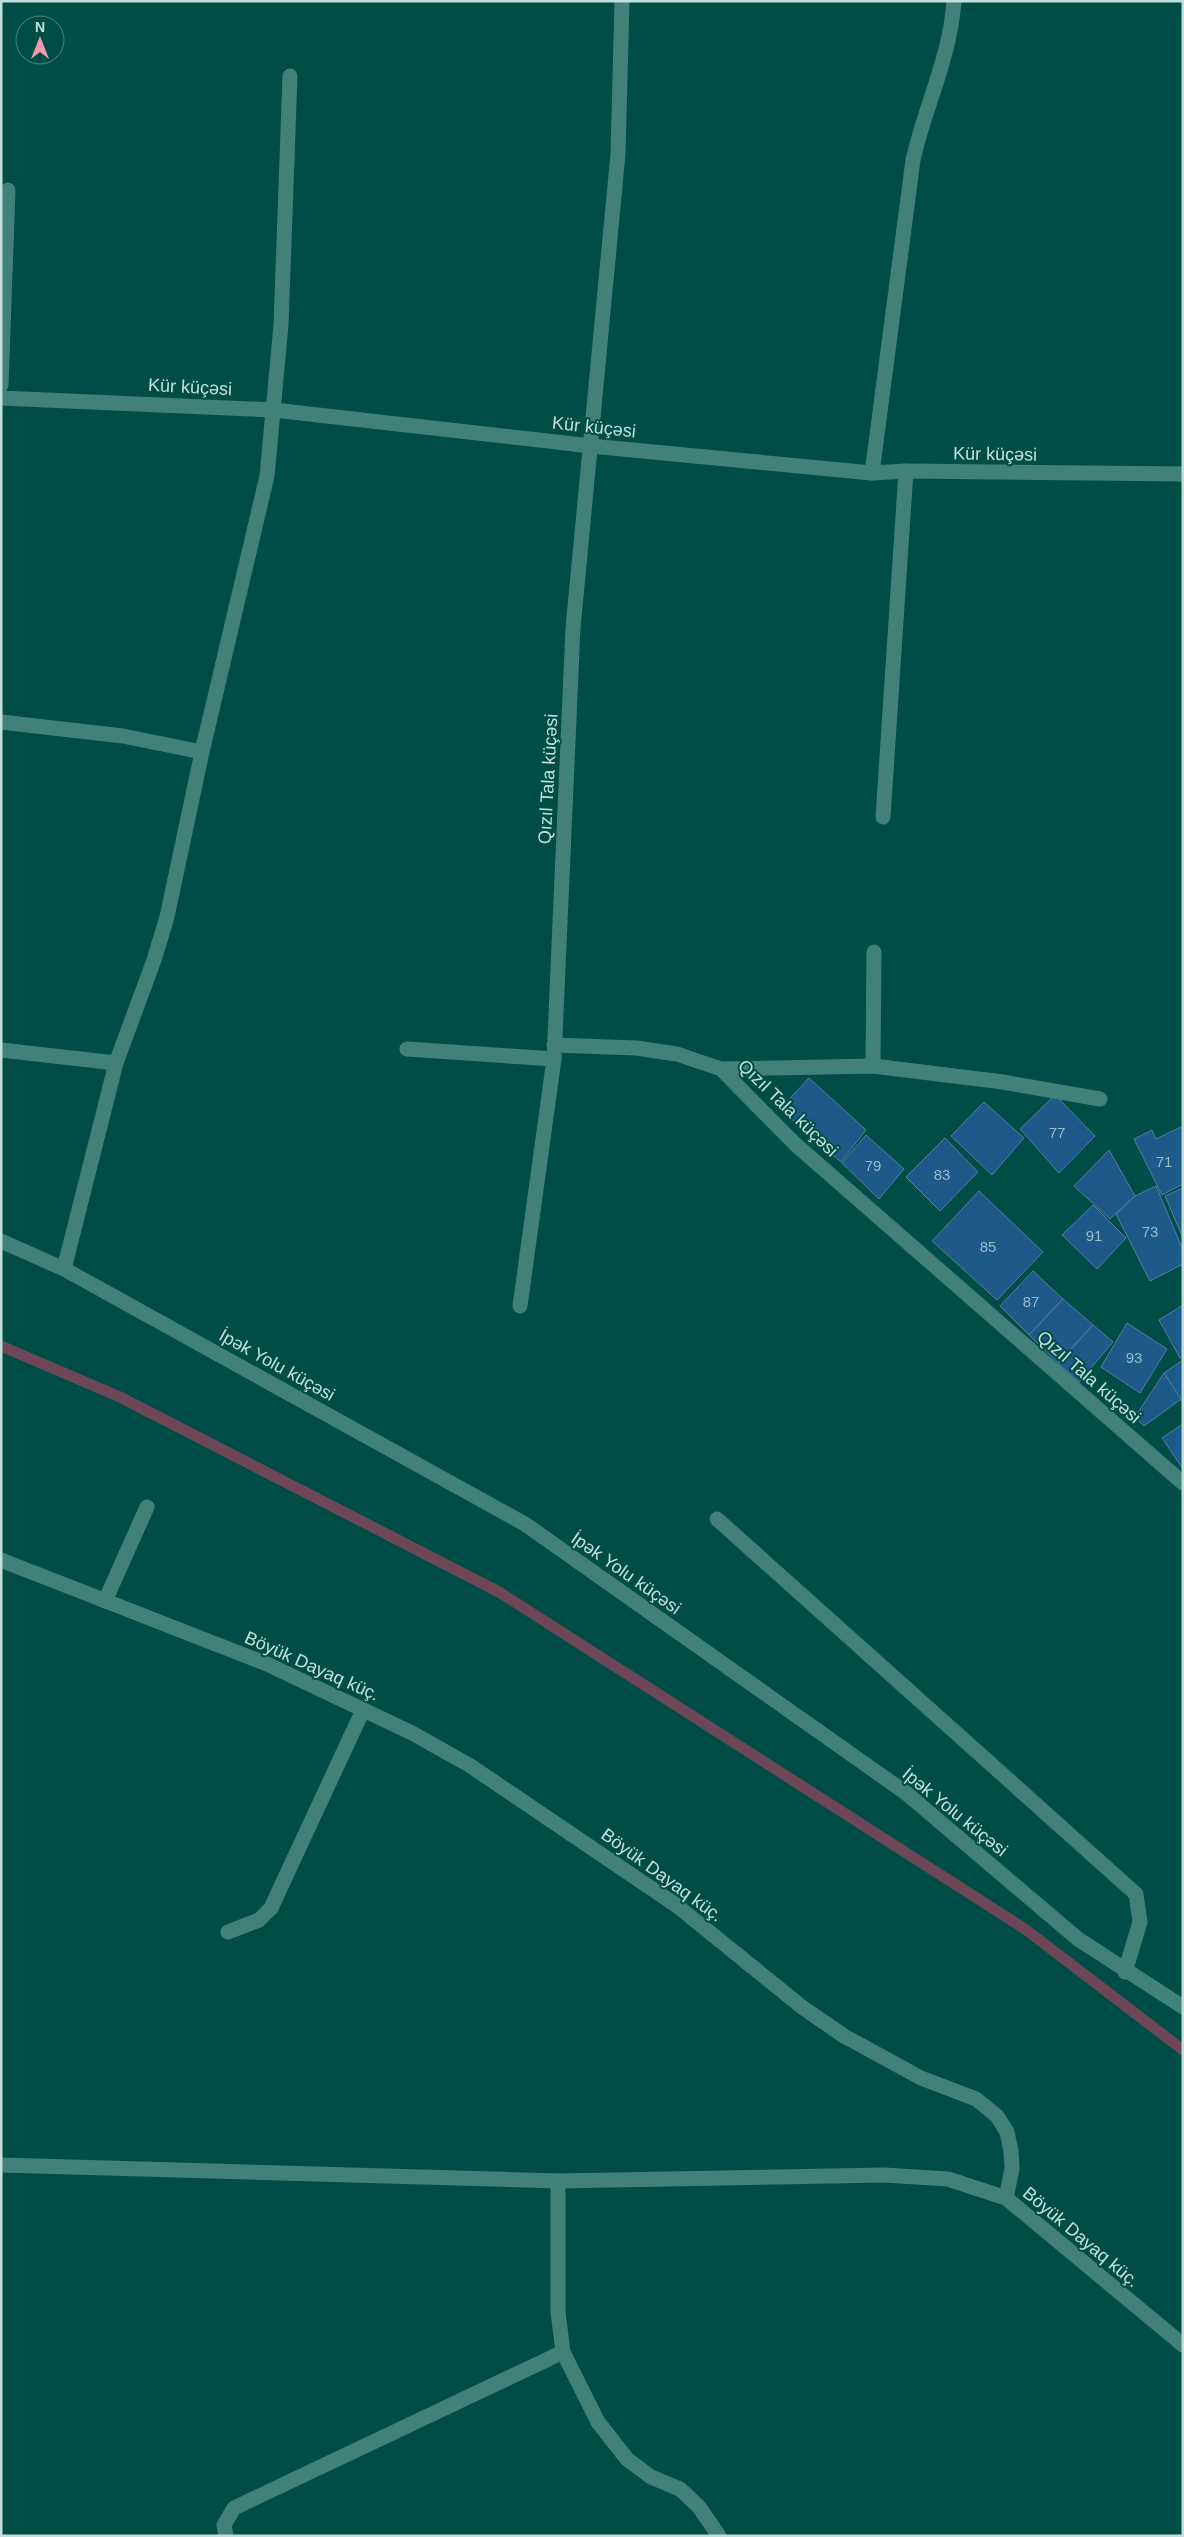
<svg xmlns="http://www.w3.org/2000/svg" width="1184" height="2537" viewBox="0 0 1184 2537" font-family="Helvetica,sans-serif">
<rect width="100%" height="100%" fill="#004d47"/>
<g fill="none" stroke-linecap="round" stroke-linejoin="round">
<polyline stroke="#6d4757" stroke-width="11" points="1,1346 120,1397 499,1592 1025,1929 1183,2050"/>
</g>
<g fill="#1d5989" stroke="#587d9e">
<polygon points="809,1078 866,1130 841,1162 780,1109"/>
<polygon points="1055,1095 1095,1136 1059,1173 1020,1129"/>
<polygon points="984,1102 1024,1138 992,1175 951,1136"/>
<polygon points="1183,1126 1183,1184 1162,1195 1134,1139 1152,1130 1156,1139"/>
<polygon points="866,1135 904,1169 879,1199 842,1163"/>
<polygon points="945,1138 978,1172 940,1211 906,1177"/>
<polygon points="1109,1150 1135,1196 1110,1219 1074,1186"/>
<polygon points="1156,1186 1183,1250 1183,1264 1150,1281 1116,1214 1135,1196"/>
<polygon points="1183,1188 1183,1238 1165,1196"/>
<polygon points="979,1191 1043,1252 997,1300 932,1241"/>
<polygon points="1093,1205 1126,1238 1097,1269 1062,1235"/>
<polygon points="1033,1271 1063,1299 1029,1335 1000,1306"/>
<polygon points="1063,1299 1093,1325 1058,1363 1029,1335"/>
<polygon points="1183,1305 1183,1357 1180,1358 1159,1320"/>
<polygon points="1127,1323 1167,1349 1140,1393 1101,1367"/>
<polygon points="1093,1325 1113,1342 1079,1382 1058,1363"/>
<polygon points="1183,1360 1183,1403 1164,1373"/>
<polygon points="1164,1373 1181,1399 1144,1426 1135,1417"/>
<polygon points="1183,1424 1183,1469 1162,1438"/>
</g>
<g fill="none" stroke-linecap="round" stroke-linejoin="round">
<polyline stroke="#41817a" stroke-width="15" points="105,1601 147,1507"/>
<g stroke="#41817a" stroke-width="15">
<polyline points="1,385 8,190"/>
<polyline points="1,398 274,410 591,446 872,473 906,471 1183,474"/>
<path d="M872,473l41,-313c12,-54 37,-102 41,-159"/>
<polyline points="1,722 123,736 202,752"/>
<polyline points="883,817 906,471"/>
<polyline points="554,1045 636,1048 677,1054 721,1069 795,1144 1183,1483"/>
<polyline points="407,1049 554,1059"/>
<polyline points="1,1050 116,1063"/>
<polyline points="873,1066 874,952"/>
<polyline points="721,1069 873,1066 1003,1082 1100,1099"/>
<polyline points="1,1241 64,1269 525,1524 906,1793 1078,1939 1183,2007"/>
<polyline points="64,1269 116,1063 154,960 167,917 202,752 267,476 281,325 290,76"/>
<polyline points="520,1306 554,1059 573,628 618,154 622,1"/>
<polyline points="717,1519 1136,1894 1140,1922 1125,1972"/>
<polyline points="1,1560 267,1664 412,1733 469,1765 676,1905 802,2007 844,2036 921,2078 976,2099 997,2116 1007,2132 1011,2151 1012,2169 1006,2198"/>
<polyline points="228,1932 259,1920 271,1908 363,1710"/>
<polyline points="1,2165 558,2181 884,2175 948,2179 1006,2198 1183,2345"/>
<polyline points="558,2181 558,2312 563,2352 598,2422 627,2459 651,2477 680,2489 699,2507 719,2536"/>
<polyline points="226,2536 224,2525 234,2508 563,2352"/>
</g>
</g>
<g text-anchor="middle" stroke-width="4" stroke-linejoin="round" paint-order="stroke">
<g font-size="15" fill="#98bec6">
<text x="1057" y="1138">77</text>
<text x="1164" y="1167">71</text>
<text x="873" y="1171">79</text>
<text x="942" y="1180">83</text>
<text x="1150" y="1237">73</text>
<text x="1094" y="1241">91</text>
<text x="988" y="1252">85</text>
<text x="1031" y="1307">87</text>
<text x="1134" y="1363">93</text>
</g>
<g font-size="18" fill="#c1e0db" stroke="#004d47">
<text transform="translate(190 387) rotate(3)" y="6">Kür küçəsi</text>
<text transform="translate(594 427) rotate(6)" y="6">Kür küçəsi</text>
<text transform="translate(995 454) rotate(1)" y="6">Kür küçəsi</text>
<text transform="translate(548 779) rotate(-87)" y="6">Qızıl Tala küçəsi</text>
<text transform="translate(788 1108) rotate(44)" y="6">Qızıl Tala küçəsi</text>
<text transform="translate(277 1365) rotate(29)" y="6">İpək Yolu küçəsi</text>
<text transform="translate(1089 1377) rotate(41)" y="6">Qızıl Tala küçəsi</text>
<text transform="translate(626 1573) rotate(35)" y="6">İpək Yolu küçəsi</text>
<text transform="translate(312 1666) rotate(24)" y="6">Böyük Dayaq küç.</text>
<text transform="translate(955 1812) rotate(39)" y="6">İpək Yolu küçəsi</text>
<text transform="translate(662 1875) rotate(36)" y="6">Böyük Dayaq küç.</text>
<text transform="translate(1081 2237) rotate(40)" y="6">Böyük Dayaq küç.</text>
</g>
</g>
<rect width="1184" height="2537" fill="none" stroke="#c1e0db" stroke-width="5"/>
<g transform="translate(40 40)"><circle r="24" fill="#004d47" stroke="#4d8882"/>
<path d="M0-4L9 19L0 12L-9 19Z" fill="#f39aac"/>
<text y="-8" font-size="14" font-weight="bold" text-anchor="middle" fill="#c1e0db">N</text>
</g>
</svg>
